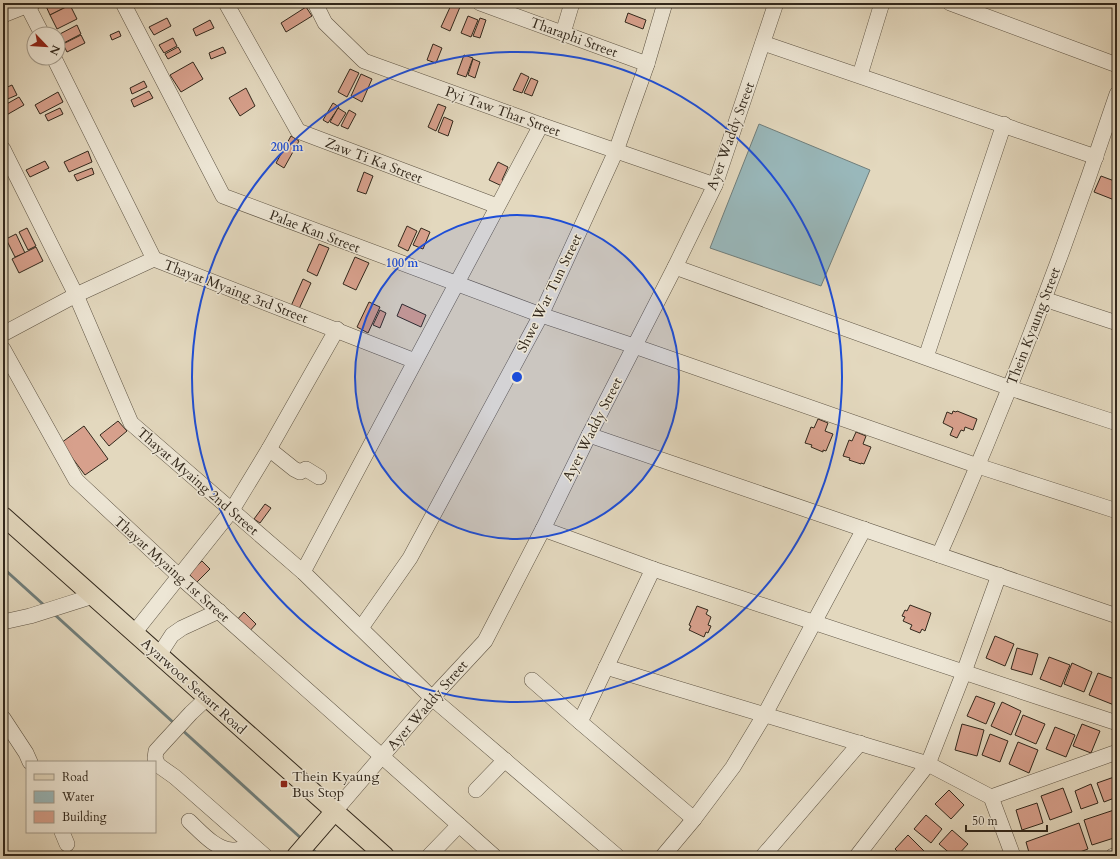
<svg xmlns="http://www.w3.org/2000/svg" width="1120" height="859" viewBox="0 0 1120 859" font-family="Cardo,serif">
<rect width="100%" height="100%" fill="#e3d8be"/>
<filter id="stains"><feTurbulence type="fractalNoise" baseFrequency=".005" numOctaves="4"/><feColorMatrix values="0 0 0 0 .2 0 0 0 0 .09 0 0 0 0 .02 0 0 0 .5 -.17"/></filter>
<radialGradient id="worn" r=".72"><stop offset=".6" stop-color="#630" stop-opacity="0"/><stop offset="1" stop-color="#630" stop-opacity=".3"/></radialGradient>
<polygon fill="#99b8bb" stroke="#707e7b" points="759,124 870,170 821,286 710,248"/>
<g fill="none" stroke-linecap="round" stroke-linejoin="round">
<g stroke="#707e7b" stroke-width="3">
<polyline points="3,568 45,606"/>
<polyline points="54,614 175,724"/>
<polyline points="181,729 303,840"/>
<polyline points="311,848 320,856"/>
</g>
</g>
<g fill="#d7a08c" stroke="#32281c">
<polygon points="48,3 69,3 70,5 50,15 45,4"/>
<polygon points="452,3 460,7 450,31 441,27"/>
<polygon points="70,5 77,19 57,29 50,15"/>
<polygon points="306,7 312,16 286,32 281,23"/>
<polygon points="628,13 646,20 643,29 625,22"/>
<polygon points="468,16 478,20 471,37 461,33"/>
<polygon points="167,18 171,26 154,35 149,27"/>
<polygon points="480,18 486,20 480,38 473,36"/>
<polygon points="210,20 214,28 196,36 193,29"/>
<polygon points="77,25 81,34 58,46 58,35"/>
<polygon points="119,31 121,36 112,40 110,35"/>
<polygon points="81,35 85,43 67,52 63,44"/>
<polygon points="173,38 177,46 164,53 159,45"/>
<polygon points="433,44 442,48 436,63 427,60"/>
<polygon points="178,47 181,52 168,59 165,54"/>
<polygon points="223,47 226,53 211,59 209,53"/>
<polygon points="464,55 473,58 466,77 457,74"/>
<polygon points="473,59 480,62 475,78 468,75"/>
<polygon points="193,62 203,79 181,92 170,75"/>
<polygon points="350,69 359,73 347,97 338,92"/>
<polygon points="521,73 529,77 522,93 513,90"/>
<polygon points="361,74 372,79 362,102 351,96"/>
<polygon points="531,78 538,81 532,96 524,93"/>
<polygon points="144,81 147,87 132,94 130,88"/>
<polygon points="12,85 17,95 3,101 3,89"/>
<polygon points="246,88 255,106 240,116 229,98"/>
<polygon points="149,91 153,98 134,107 131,100"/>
<polygon points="58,92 63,102 40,114 35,105"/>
<polygon points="19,97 24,105 3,117 3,106"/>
<polygon points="333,103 339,107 328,123 323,120"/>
<polygon points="438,104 446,107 436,131 428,127"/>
<polygon points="60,108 63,114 48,121 45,115"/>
<polygon points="338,108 346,113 338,126 330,122"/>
<polygon points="349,110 356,114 348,129 341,126"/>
<polygon points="444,117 453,121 448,136 438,132"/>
<polygon points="291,136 299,141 284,168 276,163"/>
<polygon points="88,151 92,162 69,172 64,162"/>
<polygon points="45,161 49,168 30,177 26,170"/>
<polygon points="498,162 508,167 502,180 507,182 504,187 489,180"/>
<polygon points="92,168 94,174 77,181 74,175"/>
<polygon points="364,172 373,176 366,194 357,191"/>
<polygon points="1101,176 1117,182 1117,201 1094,192"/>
<polygon points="407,226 417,231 408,251 398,246"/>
<polygon points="27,228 36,246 28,250 19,232"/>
<polygon points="421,228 430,232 423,249 413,245"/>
<polygon points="16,234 25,253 15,257 6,239"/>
<polygon points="319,244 329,248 317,276 307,271"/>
<polygon points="36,247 43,261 19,273 12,259"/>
<polygon points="355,257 369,263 356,290 343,284"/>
<polygon points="303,279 311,283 299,309 291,306"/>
<polygon points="369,302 380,307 368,333 357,327"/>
<polygon points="402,304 426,315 421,327 397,316"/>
<polygon points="380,310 386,313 380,328 373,325"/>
<polygon points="953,411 956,412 957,411 977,419 973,430 965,427 964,431 961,430 957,438 950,435 953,428 943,423 947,412 952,414"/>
<polygon points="818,419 828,423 825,431 833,434 826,451 823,450 823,452 811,447 812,445 805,443 811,427 814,428"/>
<polygon points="118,421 127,431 109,446 100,435"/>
<polygon points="84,426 108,459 85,475 61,443"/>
<polygon points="856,432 866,436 863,444 871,447 864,464 861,463 861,464 849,460 850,458 843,456 849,440 852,441"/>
<polygon points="265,504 271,508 260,523 254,519"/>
<polygon points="202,561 210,569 197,582 189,574"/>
<polygon points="910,605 931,613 925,631 922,629 920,633 910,629 912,625 903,621 905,617 902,616 905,610 907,611"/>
<polygon points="697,606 708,610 706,614 711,617 708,625 711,626 708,633 706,632 704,637 689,630 691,626 689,625"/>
<polygon points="244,612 256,624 248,633 236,621"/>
<polygon points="995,636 1014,644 1005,666 986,658"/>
<polygon points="1017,648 1038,654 1032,675 1011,669"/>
<polygon points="1049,657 1070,665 1061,687 1040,679"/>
<polygon points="1072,663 1092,672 1084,692 1064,684"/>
<polygon points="1098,673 1117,680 1117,698 1114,705 1089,695"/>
<polygon points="976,696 995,703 986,724 967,716"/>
<polygon points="1002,702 1021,711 1011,735 991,726"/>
<polygon points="1023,715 1045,724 1036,744 1015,735"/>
<polygon points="962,724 984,730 977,756 955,750"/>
<polygon points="1082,724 1100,731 1091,753 1073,746"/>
<polygon points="1055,727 1075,735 1066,757 1046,749"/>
<polygon points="990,734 1008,741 1000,762 982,755"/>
<polygon points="1018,742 1038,750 1029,773 1009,764"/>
<polygon points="1117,776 1117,797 1104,802 1097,783"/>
<polygon points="1091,784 1098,803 1081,809 1075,791"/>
<polygon points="1063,788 1072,812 1050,820 1041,796"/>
<polygon points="949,790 964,805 951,819 935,804"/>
<polygon points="1037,803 1043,823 1022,830 1016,810"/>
<polygon points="1117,809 1117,837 1092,845 1084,820"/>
<polygon points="926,815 942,829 931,843 914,829"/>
<polygon points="1079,823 1088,849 1069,856 1030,856 1026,842"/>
<polygon points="952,830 968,844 957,856 953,856 939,844"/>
<polygon points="908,835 924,851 919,856 902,856 895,849"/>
<polygon points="976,851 983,856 972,856"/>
</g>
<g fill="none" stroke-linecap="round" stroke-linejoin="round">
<defs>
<g id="minor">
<polyline points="26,3 42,34"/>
<polyline points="123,3 223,196 541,315 634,346 978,466 1117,511"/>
<polyline points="226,3 298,131 497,206"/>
<polyline points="315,3 325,23 364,61 541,125 715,185"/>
<polyline points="480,3 647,64"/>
<polyline points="950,3 1117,65"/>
<polyline points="3,15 33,3"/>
<polyline points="563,33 572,3"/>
<polyline points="763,43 1096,157"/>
<polyline points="54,58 154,259 415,361"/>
<polyline points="860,75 882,3"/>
<polyline points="3,149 76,295 131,423 303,572 432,698 617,856"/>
<polyline points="675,267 1010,388 1117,423"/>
<polyline points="1044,299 1117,323"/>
<polyline points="3,334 76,295 154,259"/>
<polyline points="3,349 76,480 179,576 494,856"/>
<polyline points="926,357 1004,124"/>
<polyline points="589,435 1117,616"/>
<polyline points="269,449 294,469 300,472 306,469 319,477"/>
<polyline points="543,529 653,569 1117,723"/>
<path d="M939,555c67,-151 126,-305 178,-461"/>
<polyline points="303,572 541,125"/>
<polyline points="3,622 30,616 93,596"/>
<polyline points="361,628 410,558 541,315 616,151 647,64 665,3"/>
<polyline points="134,633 232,510 269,449 337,329"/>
<polyline points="159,655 172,635 182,628 219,611"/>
<polyline points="606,667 928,764 991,797 1013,856"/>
<polyline points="532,680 580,722 694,819"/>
<polyline points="207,698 191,713 166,740 156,751 155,758 158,765 175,777 265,856"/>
<polyline points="3,718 26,753 30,762"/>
<polyline points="580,722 653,569"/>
<polyline points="476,790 505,760"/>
<polyline points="991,797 1117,752"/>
<polyline points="334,812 432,698 485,641 543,529 589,435 675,267 715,185 776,3"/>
<path d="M189,821c12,11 26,28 43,29 7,0 15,-2 22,-3"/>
<polyline points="62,832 67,844"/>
<polyline points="429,856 459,825"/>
<polyline points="663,856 694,819 733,767 765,714 864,529"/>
<polyline points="763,856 860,743"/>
<polyline points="857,856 928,764 964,672 999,575"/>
<polyline points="1113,856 1117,855"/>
</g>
<g id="major">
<polyline points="3,516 385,856"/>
<polyline points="296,856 334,812"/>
</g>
</defs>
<use href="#minor" stroke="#5e5444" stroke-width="16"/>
<use href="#major" stroke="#32281c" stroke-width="20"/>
<use href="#minor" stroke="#ede6d5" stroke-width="15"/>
<use href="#major" stroke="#e3d8be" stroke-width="18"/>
</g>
<circle cx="517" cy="377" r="162" fill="#1d4ed8" fill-opacity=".12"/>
<g fill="none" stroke="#1d4ed8" stroke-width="2">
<circle cx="517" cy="377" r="162"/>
<circle cx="517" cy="377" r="325"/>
</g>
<rect fill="#8f2418" stroke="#ede6d5" stroke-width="1.5" x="280" y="780" width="8" height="8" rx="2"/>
<g text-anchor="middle" stroke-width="3" stroke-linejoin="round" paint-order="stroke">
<g font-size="14" fill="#32281c" stroke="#ede6d5">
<text transform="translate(574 37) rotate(20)" y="5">Tharaphi Street</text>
<text transform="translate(503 111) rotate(20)" y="5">Pyi Taw Thar Street</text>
<text transform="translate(730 136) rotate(-70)" y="5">Ayer Waddy Street</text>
<text transform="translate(374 160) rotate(21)" y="5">Zaw Ti Ka Street</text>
<text transform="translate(315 231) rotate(21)" y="5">Palae Kan Street</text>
<text transform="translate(236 291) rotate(21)" y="5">Thayat Myaing 3rd Street</text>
<text transform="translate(549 293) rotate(-64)" y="5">Shwe War Tun Street</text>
<text transform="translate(1033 326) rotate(-69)" y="5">Thein Kyaung Street</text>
<text transform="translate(592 429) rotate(-63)" y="5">Ayer Waddy Street</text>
<text transform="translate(198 481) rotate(41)" y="5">Thayat Myaing 2nd Street</text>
<text transform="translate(172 569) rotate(42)" y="5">Thayat Myaing 1st Street</text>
<text transform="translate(194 686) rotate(42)" y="5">Ayarwoot Setsart Road</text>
<text transform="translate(427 705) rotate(-49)" y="5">Ayer Waddy Street</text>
</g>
<g font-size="14" fill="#32281c" stroke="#ede6d5" text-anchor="start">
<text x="292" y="781">Thein Kyaung<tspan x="292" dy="16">Bus Stop</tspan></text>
</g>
</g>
<circle cx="517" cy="377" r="6" fill="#1d4ed8" stroke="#ede6d5" stroke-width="2"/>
<g font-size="12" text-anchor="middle" font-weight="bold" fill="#1d4ed8" stroke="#ede6d5" stroke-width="3" stroke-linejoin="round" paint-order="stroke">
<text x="287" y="151">200 m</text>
<text x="402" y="267">100 m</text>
</g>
<rect width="1120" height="859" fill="none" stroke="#e3d8be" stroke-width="16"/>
<rect x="4" y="4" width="1112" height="851" fill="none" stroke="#32281c" stroke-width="2"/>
<rect x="8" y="8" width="1104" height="843" fill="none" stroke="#32281c"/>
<rect x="26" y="761" width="130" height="72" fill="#ede6d5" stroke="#a29a8b"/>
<rect x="34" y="774" width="20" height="6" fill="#e3d8be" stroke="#a29a8b"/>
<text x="62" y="781" font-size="12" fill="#32281c">Road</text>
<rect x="34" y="791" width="20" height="12" fill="#99b8bb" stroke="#a29a8b"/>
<text x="62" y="801" font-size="12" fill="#32281c">Water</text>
<rect x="34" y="811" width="20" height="12" fill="#d7a08c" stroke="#a29a8b"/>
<text x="62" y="821" font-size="12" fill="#32281c">Building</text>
<g transform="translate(46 46) rotate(115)"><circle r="19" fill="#ede6d5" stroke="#a29a8b"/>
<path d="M0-3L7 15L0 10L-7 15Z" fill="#8f2418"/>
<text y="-6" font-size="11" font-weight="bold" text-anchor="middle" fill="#32281c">N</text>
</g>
<path d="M966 825v6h81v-6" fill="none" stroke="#32281c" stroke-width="2"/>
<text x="972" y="825" font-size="12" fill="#32281c" stroke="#ede6d5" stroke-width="3" paint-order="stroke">50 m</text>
<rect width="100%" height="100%" filter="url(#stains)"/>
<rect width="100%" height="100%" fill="url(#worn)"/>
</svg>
